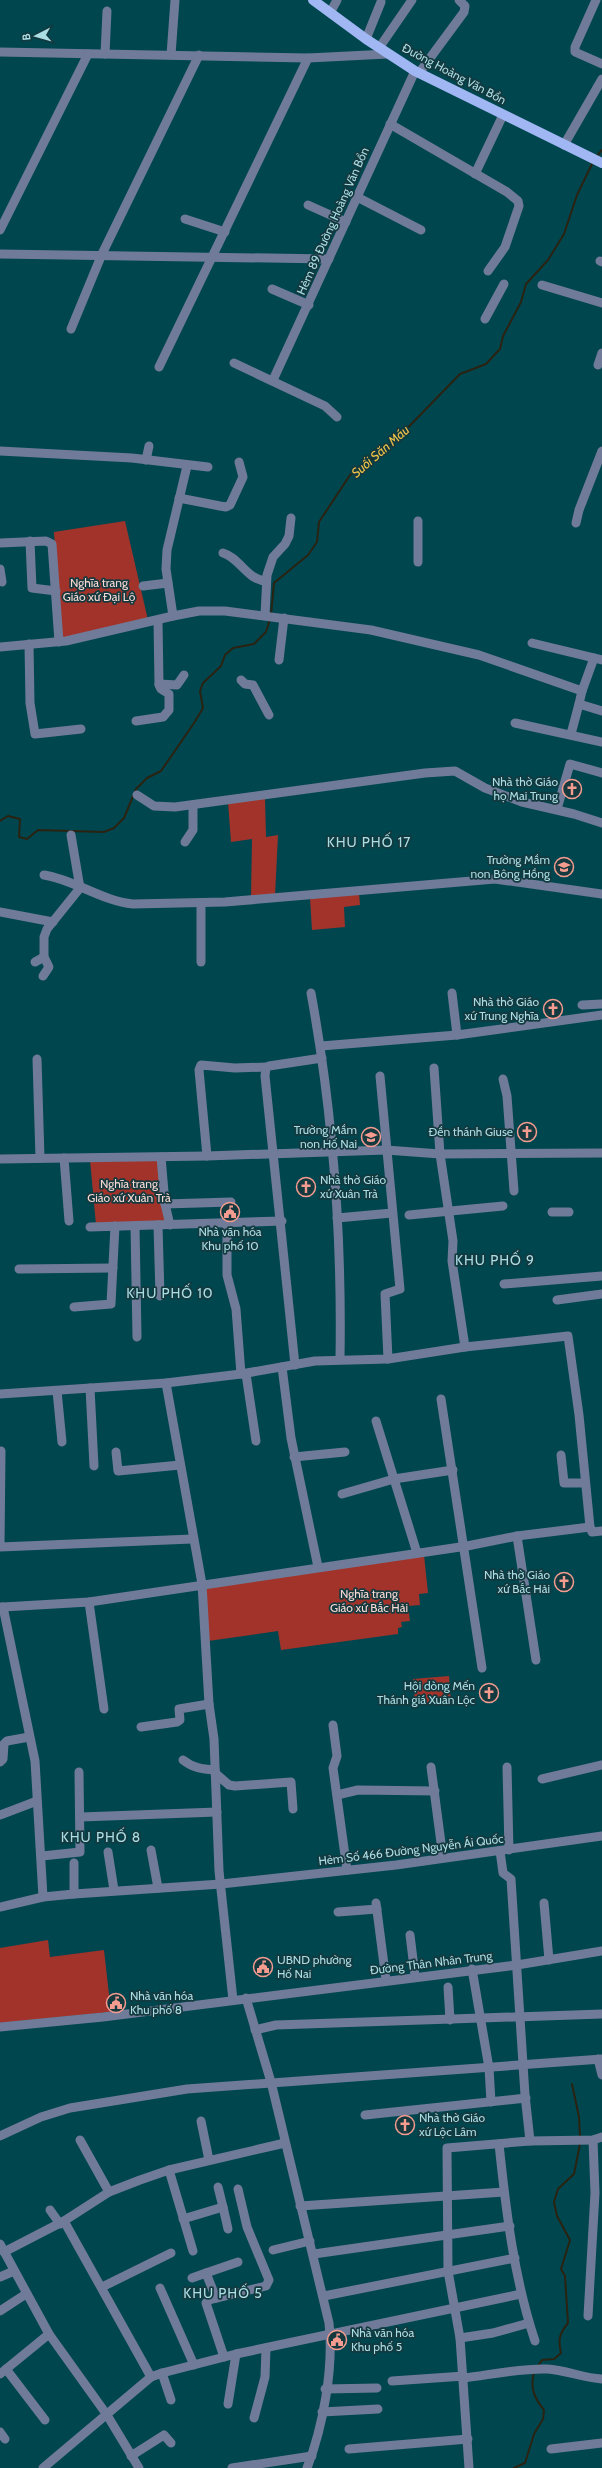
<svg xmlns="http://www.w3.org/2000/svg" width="602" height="2468" viewBox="0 0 602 2468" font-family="Cabin,sans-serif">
<rect width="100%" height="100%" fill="#00464f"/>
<g fill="#a1332a">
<polygon points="125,521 148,620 61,640 54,532"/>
<polygon points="265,798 266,837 278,835 275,896 251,897 252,839 231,842 228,802"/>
<polygon points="359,893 360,905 344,907 345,927 312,930 310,898"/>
<polygon points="159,1159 167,1223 96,1225 90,1160"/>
<polygon points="424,1555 428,1593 419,1594 420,1605 408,1606 410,1621 401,1622 402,1627 398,1628 398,1634 281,1650 278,1631 208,1641 204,1586"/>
<polygon points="449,1676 451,1701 415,1704 413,1679"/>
<polygon points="48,1940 50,1957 104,1950 111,2012 0,2023 0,1948"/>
</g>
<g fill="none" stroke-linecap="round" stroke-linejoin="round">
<g stroke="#2a2312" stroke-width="2">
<polyline points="596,157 602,150"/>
<polyline points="271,615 274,583 308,555 317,542 319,522 350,475 392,444 460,374 486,364 500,349 503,336 521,302 526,284 548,260 564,234 577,195 593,162"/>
<polyline points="0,821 8,816 20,819 19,837 27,839 38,830 104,832 114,828 124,818 136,789 147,778 161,771 194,723 203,708 200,691 203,683 221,666 225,655 233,648 254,644 266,632 270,619"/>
<polyline points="572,2084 579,2117 580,2137"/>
<path d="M538,2366l4,-6 12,-1 7,-6c-3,-13 -2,-19 7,-30l-3,-47 -4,-7 9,-29 -13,-24 -3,-14 4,-13 16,-15 6,-30"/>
<path d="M514,2468l11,-5 9,-29 9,-15 1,-9c-10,-12 -14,-23 -10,-38"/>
</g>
<g stroke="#707b99" stroke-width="9">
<polyline points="596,0 575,47 575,52 602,64"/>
<polyline points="330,13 337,0"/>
<polyline points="366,39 381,2"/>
<polyline points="379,48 412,0"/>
<polyline points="0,52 308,58 388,54"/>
<polyline points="105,54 107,11"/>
<polyline points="171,55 175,0"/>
<polyline points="419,73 464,12 465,6 459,0"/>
<polyline points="390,124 507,192 518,201 519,206 505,247 488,271"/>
<polyline points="564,145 602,79"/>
<polyline points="475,174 503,115"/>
<polyline points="357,197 421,230"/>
<polyline points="308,205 346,222"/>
<polyline points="185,219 225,232"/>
<polyline points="0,230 88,54"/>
<polyline points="0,254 329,259"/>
<polyline points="600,261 602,262"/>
<polyline points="542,285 602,303"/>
<polyline points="272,289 309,305"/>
<polyline points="485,319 504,284"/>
<polyline points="71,329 102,254 199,55"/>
<polyline points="234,363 325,406 337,417"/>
<polyline points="598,365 602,353"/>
<polyline points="159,367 308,58"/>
<polyline points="273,380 415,71"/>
<polyline points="0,451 132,458 208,467"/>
<polyline points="146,460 149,446"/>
<polyline points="179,498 220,506 226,507 230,505 243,477 239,462"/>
<polyline points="418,521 418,562"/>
<polyline points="576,523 579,510 602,451"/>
<polyline points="30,541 32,588 56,591"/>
<polyline points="0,543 46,541 52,544 59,642"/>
<path d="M223,553c17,5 24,27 43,28"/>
<polyline points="0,569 2,582"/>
<polyline points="143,586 168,583"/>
<polyline points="265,615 267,575 273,557 285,544 289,536 291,518"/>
<polyline points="173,616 166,569 167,550 187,466"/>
<polyline points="532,643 602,660"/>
<polyline points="29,644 30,703 35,734 81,729"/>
<polyline points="0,647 66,641 173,616 199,611 225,611 371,630 479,655 582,691 579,704 602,711"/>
<polyline points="279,660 284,618"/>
<polyline points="241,680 245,684 253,685 269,715"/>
<polyline points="159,684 177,685 184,675"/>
<polyline points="582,691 594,658"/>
<polyline points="136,721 163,717 169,710 169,694 161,689 159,685 158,620"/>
<polyline points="515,723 602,742"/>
<polyline points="571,734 579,704"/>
<polyline points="137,795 154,806 175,807 425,773 455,771 485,788 522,802 574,814 602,823"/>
<polyline points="557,809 570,764 602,773"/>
<polyline points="185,842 193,830 193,805"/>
<path d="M44,875c31,5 58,26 89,29l92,-2 270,-23 107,15"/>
<polyline points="201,903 201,962"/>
<polyline points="0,912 53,922"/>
<polyline points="35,962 44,957"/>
<polyline points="43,976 49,967 44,957 44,937 47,929 80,888 71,835"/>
<path d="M311,993c22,120 31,244 29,366"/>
<polyline points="452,993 457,1035"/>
<polyline points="582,1005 602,1004"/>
<polyline points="321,1046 457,1035 602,1015"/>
<polyline points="37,1059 40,1158"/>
<polyline points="434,1068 440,1154 453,1241 452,1261 465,1347"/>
<polyline points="380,1076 400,1289 385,1294 388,1359"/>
<polyline points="503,1079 507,1096 514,1191"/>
<polyline points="207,1156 199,1070 201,1065 235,1068 267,1067"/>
<polyline points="161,1157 165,1204 170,1225"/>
<polyline points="64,1158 69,1221"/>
<polyline points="0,1159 207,1156 386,1150 440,1154 602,1153"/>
<polyline points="165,1204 231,1202"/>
<polyline points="552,1212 569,1212"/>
<polyline points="409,1215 503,1206"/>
<polyline points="337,1218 392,1213"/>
<polyline points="227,1222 227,1275 236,1309 241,1374"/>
<polyline points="158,1225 160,1296"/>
<polyline points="135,1226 137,1337"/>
<polyline points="90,1227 282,1221"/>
<polyline points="19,1269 113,1268"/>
<polyline points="504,1284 602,1276"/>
<polyline points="557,1300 602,1294"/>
<polyline points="74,1307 111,1304 115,1226"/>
<polyline points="295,1365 265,1076 266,1068 269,1066 322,1058"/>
<polyline points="282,1367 291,1438 318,1567"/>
<polyline points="246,1374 256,1441"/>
<polyline points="166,1383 202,1584 209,1704 214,1739 219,1871 233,2000"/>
<polyline points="90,1388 94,1466"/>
<polyline points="57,1391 62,1442"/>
<polyline points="0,1394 166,1383 241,1374 315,1361 388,1359 465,1347 568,1336 579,1415 590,1527 592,1532 602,1531"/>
<polyline points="441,1399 482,1668"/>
<polyline points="376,1421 417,1553"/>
<polyline points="1,1451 0,1547 192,1539"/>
<polyline points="116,1452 118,1471 180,1465"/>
<polyline points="561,1455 564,1483 585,1483"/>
<polyline points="294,1457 345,1452"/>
<polyline points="342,1494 394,1479 453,1470"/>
<polyline points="517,1536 536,1660"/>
<polyline points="89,1602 104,1709"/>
<polyline points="0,1607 3,1607 35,1761 43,1897"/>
<polyline points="3,1607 89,1602 467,1546 517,1536 590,1527"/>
<polyline points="333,1725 337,1756 333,1768 347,1870"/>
<polyline points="141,1727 177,1722 180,1720 179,1709 209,1704"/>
<path d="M183,1760c10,8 19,9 32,10"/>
<polyline points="0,1762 3,1759 4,1744 7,1741 29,1737"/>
<polyline points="431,1767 443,1858"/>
<polyline points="507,1767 509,1850"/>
<polyline points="215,1773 229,1785 235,1786 291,1782 293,1809"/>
<polyline points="542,1779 602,1765"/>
<polyline points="337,1795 358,1790 435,1791"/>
<polyline points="0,1815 37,1801"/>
<polyline points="81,1817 217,1812"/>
<polyline points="151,1850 158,1888"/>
<polyline points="500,1851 503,1873 511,1879 525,2095 530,2141"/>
<polyline points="108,1852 114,1890"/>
<polyline points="42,1856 80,1852 79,1772"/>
<polyline points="74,1863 74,1894"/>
<polyline points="376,1903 386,1980"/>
<polyline points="544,1903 549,1960"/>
<polyline points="0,1907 43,1897 74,1894 221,1884 396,1865 602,1836"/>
<polyline points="338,1912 377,1909"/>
<polyline points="410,1935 415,1976"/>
<polyline points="472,1969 489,2068 491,2102"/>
<polyline points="448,1987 450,2020"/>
<path d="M246,1998l25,84 58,241c5,44 -6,104 -22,145"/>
<polyline points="0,2027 103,2017 517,1965 602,1951"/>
<polyline points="255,2030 276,2025 602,2014"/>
<polyline points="598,2059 602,2075"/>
<polyline points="365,2115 526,2098"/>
<polyline points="201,2121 209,2160"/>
<polyline points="0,2136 41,2117 70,2108 187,2089 602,2059"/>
<polyline points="80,2140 109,2192"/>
<path d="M499,2144c7,67 15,134 36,197"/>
<polyline points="169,2170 193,2251"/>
<polyline points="300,2206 504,2192"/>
<polyline points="223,2207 228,2229"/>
<polyline points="50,2210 60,2224"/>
<polyline points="183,2219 223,2207 218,2187"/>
<polyline points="64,2221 151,2377"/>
<polyline points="0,2244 49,2334 107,2415 139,2468"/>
<polyline points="273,2250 310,2241"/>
<polyline points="4,2252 64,2221 109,2192 140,2180 169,2170 285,2143"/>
<polyline points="314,2254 510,2226"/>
<polyline points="206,2273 238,2262"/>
<polyline points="0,2277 14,2271"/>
<polyline points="192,2278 206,2273 216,2298"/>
<polyline points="102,2287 171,2253"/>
<polyline points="160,2288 194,2365"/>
<polyline points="324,2296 515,2258"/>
<polyline points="0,2311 26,2294"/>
<polyline points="588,2316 595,2193 593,2140"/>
<polyline points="460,2338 493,2333 529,2323"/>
<polyline points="224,2357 206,2303 209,2300 266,2286 269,2280 247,2227 238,2189"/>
<polyline points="6,2369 45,2420"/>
<polyline points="162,2373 171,2400"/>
<polyline points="0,2374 49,2334"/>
<path d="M464,2378c25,-3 58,-10 83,-9 19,1 36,9 55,10"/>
<polyline points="392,2381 464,2376"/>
<polyline points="325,2389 377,2388"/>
<polyline points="228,2404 236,2354"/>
<polyline points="322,2412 378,2409"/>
<polyline points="254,2418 265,2377 266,2348"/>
<polyline points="0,2432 5,2439"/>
<polyline points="349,2449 468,2439"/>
<polyline points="551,2449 602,2443"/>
<polyline points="131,2456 164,2435 171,2443"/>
<polyline points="43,2468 151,2377 162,2373 236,2354 521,2294"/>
<polyline points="232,2468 312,2456"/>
<polyline points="469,2468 460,2338 448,2271 447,2148 530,2141 593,2140 602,2137"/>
</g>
<polyline stroke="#a0b7f3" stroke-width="10" points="313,0 366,39 415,71 602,163"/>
</g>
<defs>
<symbol id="church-ring" viewBox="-11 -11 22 22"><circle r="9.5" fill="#14393e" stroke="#f59c90" stroke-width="1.5"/><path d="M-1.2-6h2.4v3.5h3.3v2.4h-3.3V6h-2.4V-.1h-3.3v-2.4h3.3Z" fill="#f59c90"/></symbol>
<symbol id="school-ring" viewBox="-11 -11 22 22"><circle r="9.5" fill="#14393e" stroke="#f59c90" stroke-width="1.5"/><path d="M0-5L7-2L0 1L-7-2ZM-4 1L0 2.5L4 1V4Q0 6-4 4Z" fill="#f59c90"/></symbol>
<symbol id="civic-ring" viewBox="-11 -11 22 22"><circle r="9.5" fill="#14393e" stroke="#f59c90" stroke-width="1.5"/><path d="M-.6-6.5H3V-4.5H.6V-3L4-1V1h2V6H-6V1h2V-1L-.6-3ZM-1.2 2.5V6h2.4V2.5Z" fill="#f59c90"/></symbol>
</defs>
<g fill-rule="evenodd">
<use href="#church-ring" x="561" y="778" width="22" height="22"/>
<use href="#school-ring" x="553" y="856" width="22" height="22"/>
<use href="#church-ring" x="542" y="998" width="22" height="22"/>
<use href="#church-ring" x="516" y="1121" width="22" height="22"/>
<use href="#school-ring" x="360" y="1126" width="22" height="22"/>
<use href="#church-ring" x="295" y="1176" width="22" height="22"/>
<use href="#civic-ring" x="219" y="1201" width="22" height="22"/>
<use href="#church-ring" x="553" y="1571" width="22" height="22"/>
<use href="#church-ring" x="478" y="1682" width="22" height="22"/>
<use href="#civic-ring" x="252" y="1956" width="22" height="22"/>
<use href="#civic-ring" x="105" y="1992" width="22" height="22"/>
<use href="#church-ring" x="394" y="2114" width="22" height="22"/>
<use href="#civic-ring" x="326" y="2329" width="22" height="22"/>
</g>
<g text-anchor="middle" stroke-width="3.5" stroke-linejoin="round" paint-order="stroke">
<g font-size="12" fill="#abdde5" stroke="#14393e">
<text transform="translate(454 74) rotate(28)" y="4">Đường Hoàng Văn Bổn</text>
<text transform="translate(333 221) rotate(-66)" y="4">Hẻm 89 Đường Hoàng Văn Bổn</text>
<text transform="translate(411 1850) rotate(-7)" y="4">Hẻm Số 466 Đường Nguyễn Ái Quốc</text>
<text transform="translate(431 1963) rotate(-7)" y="4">Đường Thân Nhân Trung</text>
</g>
<g font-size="12" fill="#f8d8d3" stroke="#14393e">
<text x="99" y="587">Nghĩa trang<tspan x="99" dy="14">Giáo xứ Đại Lộ</tspan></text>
<text x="129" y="1188">Nghĩa trang<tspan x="129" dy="14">Giáo xứ Xuân Trà</tspan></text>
<text x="369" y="1598">Nghĩa trang<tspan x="369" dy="14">Giáo xứ Bắc Hải</tspan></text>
</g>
<g font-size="12" fill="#abdde5" stroke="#14393e" text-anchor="end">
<text x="558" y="786">Nhà thờ Giáo<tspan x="558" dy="14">họ Mai Trung</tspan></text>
<text x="550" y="864">Trường Mầm<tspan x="550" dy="14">non Bông Hồng</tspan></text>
<text x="539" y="1006">Nhà thờ Giáo<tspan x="539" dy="14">xứ Trung Nghĩa</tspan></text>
<text x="357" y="1134">Trường Mầm<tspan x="357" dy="14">non Hố Nai</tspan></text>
<text x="513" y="1136">Đền thánh Giuse</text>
<text x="320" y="1184" text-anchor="start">Nhà thờ Giáo<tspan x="320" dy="14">xứ Xuân Trà</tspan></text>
<text x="230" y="1236" text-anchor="middle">Nhà văn hóa<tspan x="230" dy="14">Khu phố 10</tspan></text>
<text x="550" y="1579">Nhà thờ Giáo<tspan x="550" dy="14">xứ Bắc Hải</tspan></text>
<text x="475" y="1690">Hội dòng Mến<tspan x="475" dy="14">Thánh giá Xuân Lộc</tspan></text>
<text x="277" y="1964" text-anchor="start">UBND phường<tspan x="277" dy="14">Hố Nai</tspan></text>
<text x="130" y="2000" text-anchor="start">Nhà văn hóa<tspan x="130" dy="14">Khu phố 8</tspan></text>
<text x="419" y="2122" text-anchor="start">Nhà thờ Giáo<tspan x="419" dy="14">xứ Lộc Lâm</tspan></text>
<text x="351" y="2337" text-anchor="start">Nhà văn hóa<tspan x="351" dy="14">Khu phố 5</tspan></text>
</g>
<g font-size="13" font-style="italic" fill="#f2c54a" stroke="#14393e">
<text transform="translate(380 451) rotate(-41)" y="5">Suối Săn Máu</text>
</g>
<g font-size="14" letter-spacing="1" fill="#abdde5" stroke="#14393e">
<text x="369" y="847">KHU PHỐ 17</text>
<text x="495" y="1265">KHU PHỐ 9</text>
<text x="170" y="1298">KHU PHỐ 10</text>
<text x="101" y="1842">KHU PHỐ 8</text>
<text x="223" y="2298">KHU PHỐ 5</text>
</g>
</g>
<g transform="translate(36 36) rotate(264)" stroke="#14393e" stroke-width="3" paint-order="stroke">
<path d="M0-3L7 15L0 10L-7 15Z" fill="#abdde5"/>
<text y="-6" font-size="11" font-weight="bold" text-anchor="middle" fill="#abdde5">B</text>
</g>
</svg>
